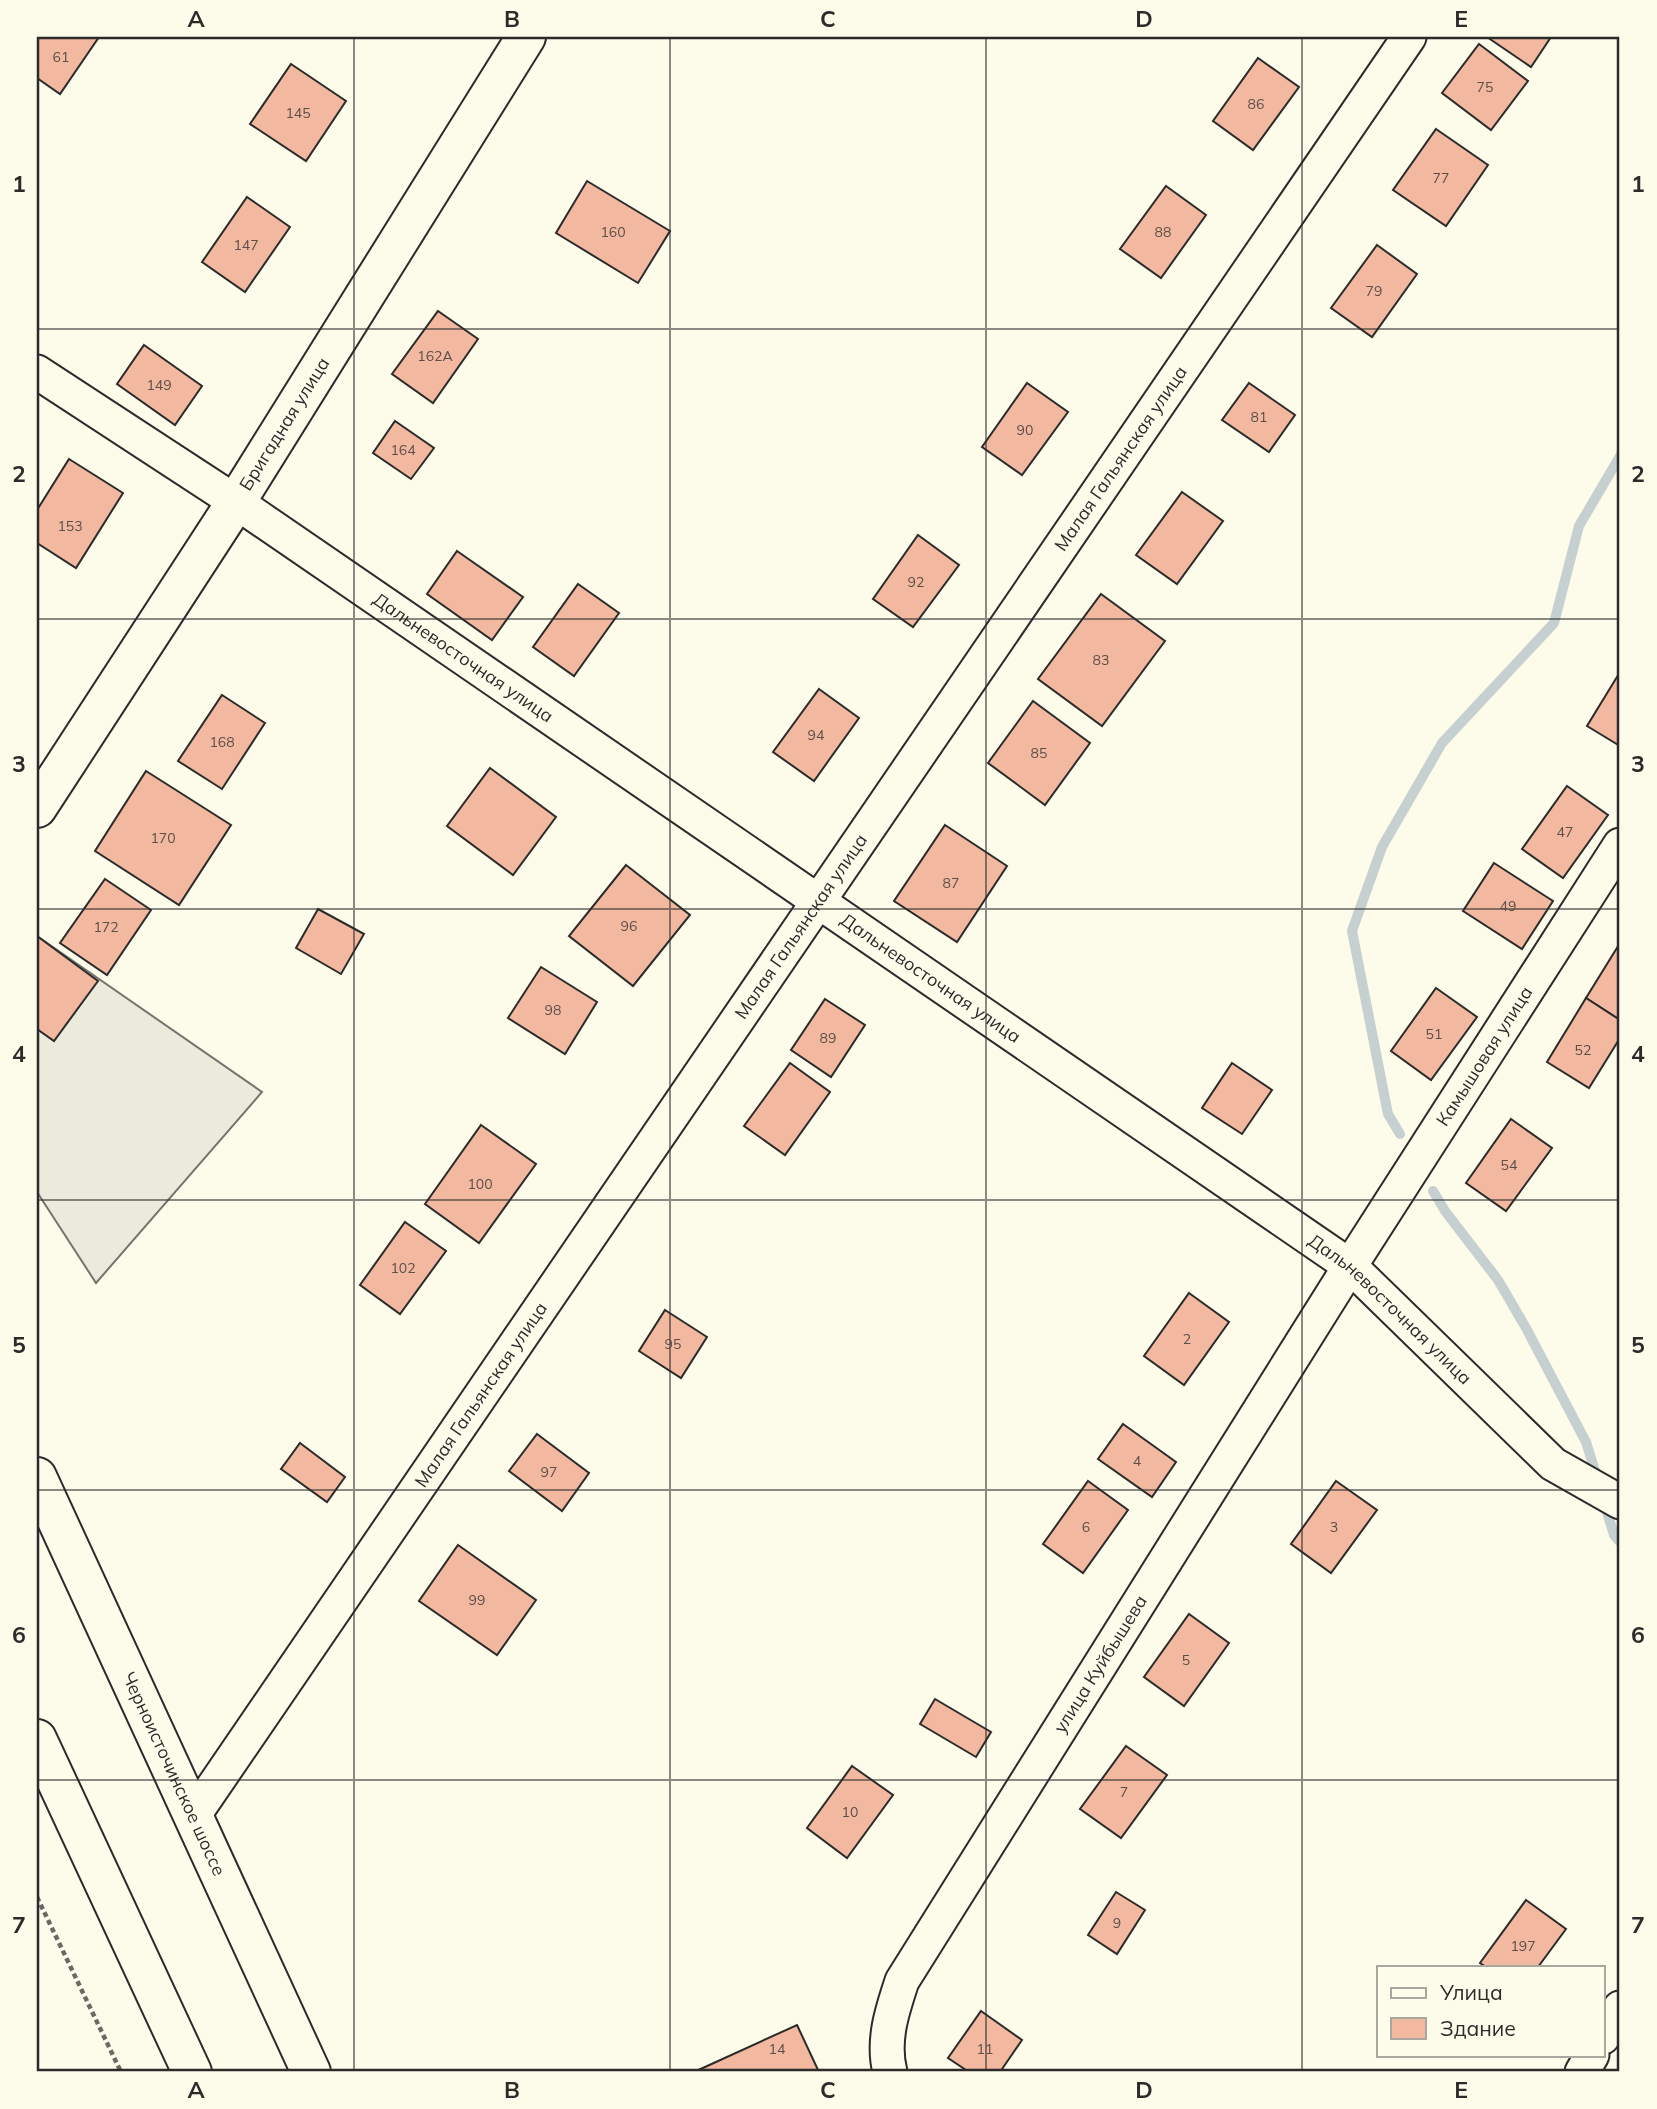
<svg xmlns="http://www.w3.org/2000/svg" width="1657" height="2109" viewBox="0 0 1657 2109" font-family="Mulish,sans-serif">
<rect width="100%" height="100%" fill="#fdfbea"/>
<polygon fill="#eceadb" stroke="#74746e" stroke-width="2" points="37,936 262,1092 96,1283 37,1192"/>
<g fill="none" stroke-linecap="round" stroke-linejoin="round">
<g stroke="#c7d0d0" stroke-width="10">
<polyline points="1400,1134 1388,1114 1352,931 1382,847 1442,743 1554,623 1579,526 1620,456"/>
<polyline points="1433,1191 1445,1211 1498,1280 1526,1328 1586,1442 1598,1481"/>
<polyline points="1604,1503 1614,1535 1620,1542"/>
</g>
</g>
<g fill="#f2b8a0" stroke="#2b2b2b" stroke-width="2">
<polygon points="37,37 99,37 60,94 37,78"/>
<polygon points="1487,37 1551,37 1531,67"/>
<polygon points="1479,44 1528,81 1491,130 1442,93"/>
<polygon points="1258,58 1299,87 1253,150 1213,121"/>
<polygon points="291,64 346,101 306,161 250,124"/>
<polygon points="1436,129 1488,165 1446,226 1393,190"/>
<polygon points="587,181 670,231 638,283 556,233"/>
<polygon points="1166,186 1206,215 1161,278 1120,249"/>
<polygon points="247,197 290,227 245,292 202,262"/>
<polygon points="1377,245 1417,274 1372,337 1331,308"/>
<polygon points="438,311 478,339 433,403 392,374"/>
<polygon points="144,345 202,386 175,425 117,384"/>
<polygon points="1027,383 1068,412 1022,475 982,447"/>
<polygon points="1249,383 1295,415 1269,452 1222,420"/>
<polygon points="395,421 434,448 411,479 373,453"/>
<polygon points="69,459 123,493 76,568 37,543 37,510"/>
<polygon points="1182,492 1223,521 1177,584 1136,555"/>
<polygon points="918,535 959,565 913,627 873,599"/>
<polygon points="457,551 523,597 492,640 427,594"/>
<polygon points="578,584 619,613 574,676 533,647"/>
<polygon points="1101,594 1165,641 1102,726 1038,679"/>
<polygon points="1620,672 1620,746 1587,726"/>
<polygon points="819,689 859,718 814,781 773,752"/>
<polygon points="222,695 265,723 222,789 178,761"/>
<polygon points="1033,701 1090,743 1045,805 988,763"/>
<polygon points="490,768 556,817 513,875 447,826"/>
<polygon points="146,771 231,825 179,905 95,851"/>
<polygon points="1567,786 1608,815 1563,878 1522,849"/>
<polygon points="945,825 1007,866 957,942 894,901"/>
<polygon points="1494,863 1553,901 1522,949 1463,911"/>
<polygon points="626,865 690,915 633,986 569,936"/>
<polygon points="105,879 151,910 107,975 60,943"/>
<polygon points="318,909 364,934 341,974 296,948"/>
<polygon points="37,936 98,981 54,1041 37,1029"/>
<polygon points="1620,943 1620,1020 1586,998"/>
<polygon points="541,967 597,1002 565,1054 508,1018"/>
<polygon points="1436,988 1477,1017 1431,1080 1391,1051"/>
<polygon points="1586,998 1620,1020 1620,1038 1589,1088 1547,1062"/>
<polygon points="825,999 865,1025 831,1077 791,1050"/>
<polygon points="790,1063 830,1092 785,1155 744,1126"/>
<polygon points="1232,1063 1272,1090 1242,1134 1202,1108"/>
<polygon points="1511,1119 1552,1148 1506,1211 1466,1183"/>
<polygon points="481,1125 536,1164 479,1243 425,1204"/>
<polygon points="405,1222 446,1251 400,1314 360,1285"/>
<polygon points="1189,1293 1229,1322 1184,1385 1144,1356"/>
<polygon points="665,1310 707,1337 681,1378 639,1351"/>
<polygon points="1123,1424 1176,1462 1152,1497 1098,1459"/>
<polygon points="537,1434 589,1473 562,1511 509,1471"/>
<polygon points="300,1443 345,1477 327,1502 281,1469"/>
<polygon points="1088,1481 1128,1510 1083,1573 1043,1544"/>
<polygon points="1336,1481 1377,1510 1331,1573 1291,1544"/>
<polygon points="458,1545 536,1600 497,1655 419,1601"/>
<polygon points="1189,1614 1229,1643 1184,1706 1144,1677"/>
<polygon points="935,1699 991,1732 976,1757 920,1724"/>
<polygon points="1126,1746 1167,1775 1121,1838 1080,1809"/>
<polygon points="852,1766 893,1795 847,1858 807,1828"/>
<polygon points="1116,1892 1145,1910 1117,1954 1088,1935"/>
<polygon points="1526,1900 1566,1929 1538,1967 1486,1967 1480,1963"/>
<polygon points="981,2011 1022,2040 1000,2072 969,2072 948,2058"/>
<polygon points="797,2025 819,2072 694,2072"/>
</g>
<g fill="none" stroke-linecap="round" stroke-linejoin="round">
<defs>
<g id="street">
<path id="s1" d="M37,372l199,130 1114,764 203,198 67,38"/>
<path id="s2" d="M194,1815l1215,-1778"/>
<polyline points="1603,2037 1620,2008"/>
<path id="s3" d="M890,2072c-8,-31 2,-61 12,-91l448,-715 270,-421"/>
<polyline points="1582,2072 1592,2055"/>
</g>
<g id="secondary">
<path id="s4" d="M37,808l199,-306 290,-465"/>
</g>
<g id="primary">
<path id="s5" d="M37,1477l274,595"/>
<polyline points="37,1739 192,2072"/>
</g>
</defs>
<use href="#street" stroke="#2b2b2b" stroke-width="37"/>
<use href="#secondary" stroke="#2b2b2b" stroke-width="42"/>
<use href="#primary" stroke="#2b2b2b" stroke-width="42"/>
<polyline stroke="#6a6964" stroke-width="4.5" stroke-dasharray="5 3.5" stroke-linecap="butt" points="37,1897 121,2072"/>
<use href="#street" stroke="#fdfbea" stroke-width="33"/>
<use href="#secondary" stroke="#fdfbea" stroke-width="38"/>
<use href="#primary" stroke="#fdfbea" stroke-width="38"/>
</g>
<path fill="none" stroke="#2b2b2b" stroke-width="2" stroke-opacity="0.55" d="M354,37v2035M670,37v2035M986,37v2035M1302,37v2035M37,329h1583M37,619h1583M37,909h1583M37,1200h1583M37,1490h1583M37,1780h1583"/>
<g text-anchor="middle" stroke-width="5" stroke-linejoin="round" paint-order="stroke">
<g font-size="14" fill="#5d4e48">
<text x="61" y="62">61</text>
<text x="1485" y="92">75</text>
<text x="1256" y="109">86</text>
<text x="298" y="118">145</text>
<text x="1441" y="183">77</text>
<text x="613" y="237">160</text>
<text x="1163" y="237">88</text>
<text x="246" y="250">147</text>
<text x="1374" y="296">79</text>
<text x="435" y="361">162А</text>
<text x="159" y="390">149</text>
<text x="1259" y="422">81</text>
<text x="1025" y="435">90</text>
<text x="403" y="455">164</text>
<text x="70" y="531">153</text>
<text x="916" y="587">92</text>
<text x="1101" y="665">83</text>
<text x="816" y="740">94</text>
<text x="222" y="747">168</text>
<text x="1039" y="758">85</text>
<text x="1565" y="837">47</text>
<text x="163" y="843">170</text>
<text x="951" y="888">87</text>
<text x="1508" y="911">49</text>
<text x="629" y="931">96</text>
<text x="106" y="932">172</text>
<text x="553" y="1015">98</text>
<text x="1434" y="1039">51</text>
<text x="828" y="1043">89</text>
<text x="1583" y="1055">52</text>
<text x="1509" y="1170">54</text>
<text x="480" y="1189">100</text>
<text x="403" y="1273">102</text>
<text x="1187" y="1344">2</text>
<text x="673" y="1349">95</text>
<text x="1137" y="1466">4</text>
<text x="549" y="1477">97</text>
<text x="1086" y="1532">6</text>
<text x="1334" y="1532">3</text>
<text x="477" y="1605">99</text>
<text x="1186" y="1665">5</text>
<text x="1124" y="1797">7</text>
<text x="850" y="1817">10</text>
<text x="1117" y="1928">9</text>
<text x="1523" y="1951">197</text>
<text x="777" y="2054">14</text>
<text x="985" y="2054">11</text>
</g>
<g font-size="18" fill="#2b2b2b" stroke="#fdfbea">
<text dy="6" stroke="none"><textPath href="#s4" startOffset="457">Бригадная улица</textPath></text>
<text dy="6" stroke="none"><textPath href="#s2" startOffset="1643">Малая Гальянская улица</textPath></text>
<text dy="6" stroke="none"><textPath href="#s1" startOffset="513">Дальневосточная улица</textPath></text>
<text dy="6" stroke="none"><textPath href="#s2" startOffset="1076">Малая Гальянская улица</textPath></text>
<text dy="6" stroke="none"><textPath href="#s1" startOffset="1080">Дальневосточная улица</textPath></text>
<text dy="6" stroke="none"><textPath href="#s3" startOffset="1186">Камышовая улица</textPath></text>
<text dy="6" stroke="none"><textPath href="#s1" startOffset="1647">Дальневосточная улица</textPath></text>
<text dy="6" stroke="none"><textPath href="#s2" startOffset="509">Малая Гальянская улица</textPath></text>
<text dy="6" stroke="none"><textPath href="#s3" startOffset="467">улица Куйбышева</textPath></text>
<text dy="6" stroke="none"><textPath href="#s5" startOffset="327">Черноисточинское шоссе</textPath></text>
</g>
</g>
<rect width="1657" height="2109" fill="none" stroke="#fdfbea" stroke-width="77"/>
<rect x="1377" y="1966" width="228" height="91" fill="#fdfbea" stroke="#a9a89e" stroke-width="2"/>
<rect x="1391" y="1988" width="35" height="10" fill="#fdfbea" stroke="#a9a89e" stroke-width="2"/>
<text x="1440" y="2000" font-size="21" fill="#2b2b2b">Улица</text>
<rect x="1391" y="2018" width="35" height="21" fill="#f2b8a0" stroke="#a9a89e" stroke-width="2"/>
<text x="1440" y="2036" font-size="21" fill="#2b2b2b">Здание</text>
<rect x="38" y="38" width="1580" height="2032" fill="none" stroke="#2b2b2b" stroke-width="2.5"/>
<g font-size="23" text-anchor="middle" font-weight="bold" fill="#2b2b2b">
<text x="196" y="27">A</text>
<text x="512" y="27">B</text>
<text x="828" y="27">C</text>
<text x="1144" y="27">D</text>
<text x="1461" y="27">E</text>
<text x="19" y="192">1</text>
<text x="1638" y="192">1</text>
<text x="19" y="482">2</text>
<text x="1638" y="482">2</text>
<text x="19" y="772">3</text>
<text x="1638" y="772">3</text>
<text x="19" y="1062">4</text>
<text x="1638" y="1062">4</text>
<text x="19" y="1353">5</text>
<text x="1638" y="1353">5</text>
<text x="19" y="1643">6</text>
<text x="1638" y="1643">6</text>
<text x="19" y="1933">7</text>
<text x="1638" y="1933">7</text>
<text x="196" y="2098">A</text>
<text x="512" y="2098">B</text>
<text x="828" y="2098">C</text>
<text x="1144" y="2098">D</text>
<text x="1461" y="2098">E</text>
</g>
</svg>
